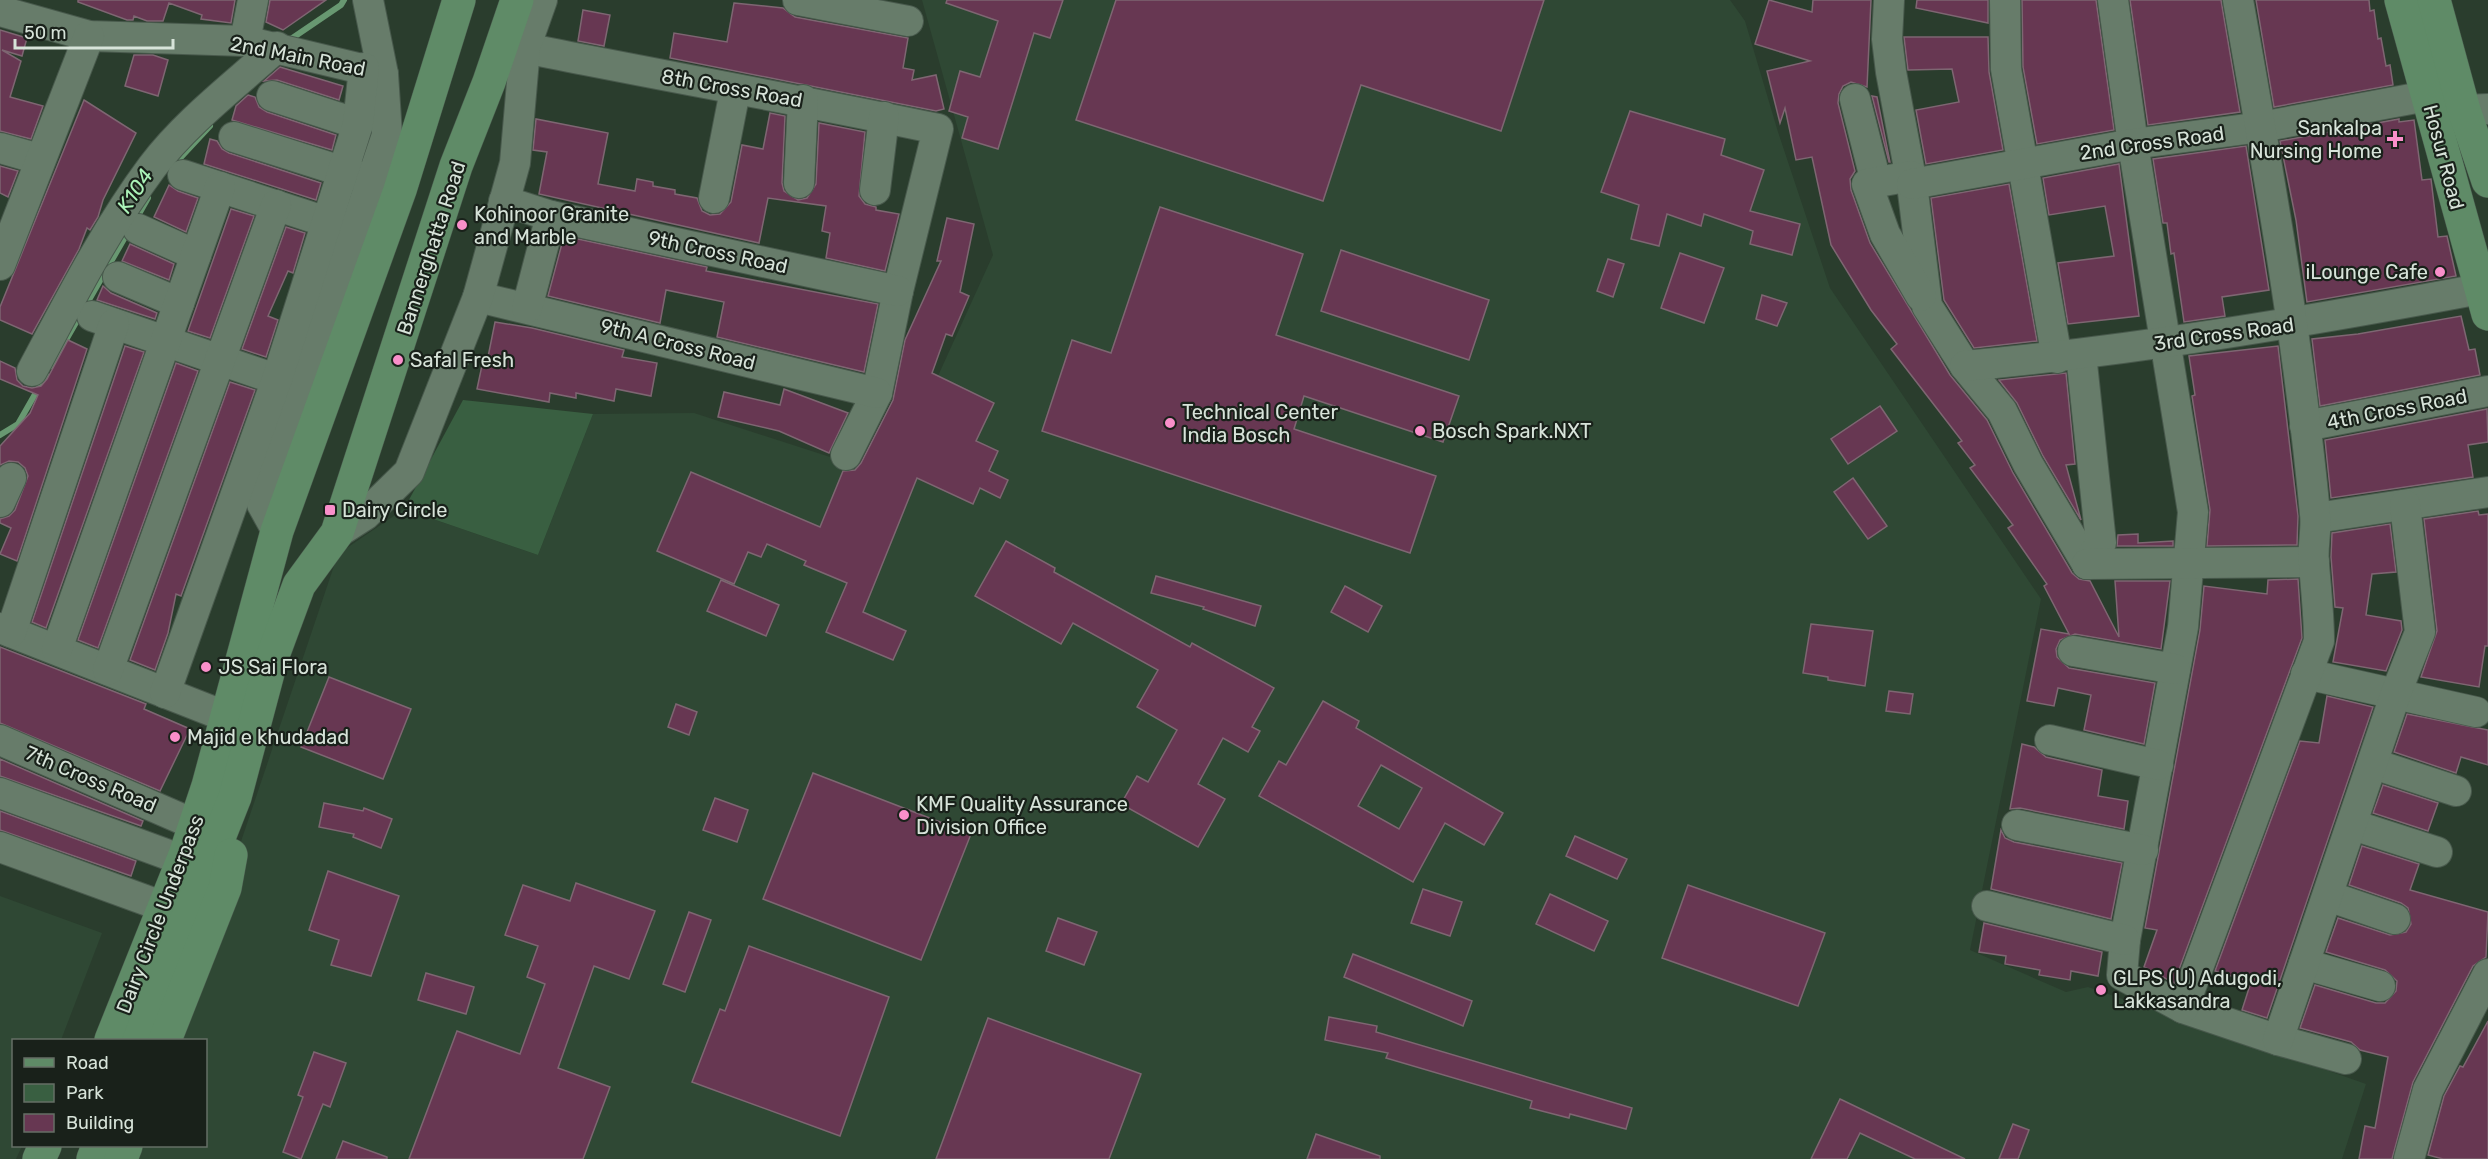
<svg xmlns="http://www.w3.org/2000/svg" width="2488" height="1159" viewBox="0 0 2488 1159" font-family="Rubik,sans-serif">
<rect width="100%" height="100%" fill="#2a3d2d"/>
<g fill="#2f4834">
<polygon points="922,0 1730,0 1745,21 1778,132 1830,288 2041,599 1970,950 2066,992 2088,987 2366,1084 2342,1159 134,1159 139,1146 206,1146 206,1040 174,1040 338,554 404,509 538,555 593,414 694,413 892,477 993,255"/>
<polygon points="0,896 102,933 61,1040 14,1040 14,1146 22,1146 16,1159 0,1159"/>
</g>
<polygon fill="#395f41" points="463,400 593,414 538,555 404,509"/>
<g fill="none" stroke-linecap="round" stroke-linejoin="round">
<g stroke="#689871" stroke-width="6">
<polyline points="288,41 341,5 344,0"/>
<polyline points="170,169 210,126"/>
<polyline points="135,221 148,198"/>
<polyline points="51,366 128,232"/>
<polyline points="0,435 18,424 46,375"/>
</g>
</g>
<g fill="#673752" stroke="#7e6672" stroke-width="1.5" fill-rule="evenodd">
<polygon points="78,0 235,0 231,23 201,19 202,15 169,3 163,21 147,21 134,16 133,20 127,20 78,2"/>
<polygon points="270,0 326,0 283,30 266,22"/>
<polygon points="947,0 1063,0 1050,38 1034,33 998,149 962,138 968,117 949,111 960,71 980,77 998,21 946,3"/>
<polygon points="1116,0 1544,0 1501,131 1361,85 1323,201 1076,120"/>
<polygon points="1769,0 1812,12 1813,0 1871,0 1867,87 1851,82 1843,86 1839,94 1838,103 1855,171 1850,179 1851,190 1870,243 1950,375 1987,420 2013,473 2072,573 2079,579 2090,581 2119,637 2115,581 2170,581 2161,649 2075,634 2060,640 2056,649 2057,657 2069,668 2155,683 2144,744 2084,730 2091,695 2058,688 2054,706 2027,701 2041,629 2069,634 2044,586 2047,584 2008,528 2013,525 1970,468 1975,465 1958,443 1962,441 1891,349 1897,344 1871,310 1831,245 1812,157 1796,160 1785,108 1780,123 1767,71 1810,61 1755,44"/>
<polygon points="1917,0 1988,0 1988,23 1916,8"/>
<polygon points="2022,0 2096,0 2114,130 2037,144 2023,67"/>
<polygon points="2130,0 2221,0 2240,112 2148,125"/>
<polygon points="2256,0 2369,0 2370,11 2374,10 2378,39 2381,38 2386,66 2390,65 2393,85 2274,107"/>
<polygon points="734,3 783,8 795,17 908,38 903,68 914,70 912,80 936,75 944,109 936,111 670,58 674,33 727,42"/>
<polygon points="583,10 610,15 604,46 578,41"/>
<polygon points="0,30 27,38 22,56 2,50 21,61 10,97 43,106 31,139 0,131"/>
<polygon points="1904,37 1988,37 1989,72 2003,150 1926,164 1916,110 1959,102 1952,69 1908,70"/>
<polygon points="134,55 153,55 168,60 158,96 125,86"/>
<polygon points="280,67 343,86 339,100 277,80 264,81"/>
<polygon points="248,95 255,97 259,107 267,112 336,135 332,150 232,120 236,106"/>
<polygon points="1872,96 1877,97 1890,162 1889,162"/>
<polygon points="84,100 136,133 103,200 98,217 90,230 87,228 79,249 32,334 0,320 0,307"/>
<polygon points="1630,111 1725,139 1721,155 1764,170 1750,211 1800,224 1792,255 1750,244 1753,231 1704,214 1701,226 1667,214 1659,246 1631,239 1639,205 1601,192"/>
<polygon points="770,113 785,116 782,183 784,191 798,200 807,198 816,184 819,123 865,132 859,196 865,204 876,207 876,210 899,214 885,271 826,258 830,233 822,231 826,206 768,198 759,243 539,194 547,152 533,150 536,119 608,133 598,184 635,191 637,179 653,182 653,186 675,190 675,194 697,198 702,211 710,215 720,214 731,202 742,145 763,149"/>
<polygon points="2399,119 2399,122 2414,120 2422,180 2431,179 2438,237 2447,236 2456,276 2307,302 2296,220 2280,141"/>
<polygon points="210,139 217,141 222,149 229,153 321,183 316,200 204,164"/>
<polygon points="2246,146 2269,290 2222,297 2225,316 2184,322 2174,253 2171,254 2167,223 2163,223 2153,159"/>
<polygon points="2119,164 2139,316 2068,324 2058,263 2114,256 2105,206 2049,215 2043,178"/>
<polygon points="0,166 18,171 8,197 0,193"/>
<polygon points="2009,184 2037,341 1974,348 1944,300 1931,198"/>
<polygon points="169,185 178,191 198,198 186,232 154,217"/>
<polygon points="1160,207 1303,254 1276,335 1459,396 1443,442 1304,396 1294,429 1436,476 1410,553 1042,431 1072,340 1111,353"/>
<polygon points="231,209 254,216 210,338 188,331"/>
<polygon points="947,218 974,224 960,292 969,296 952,336 946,334 932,373 994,403 976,441 998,451 989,471 1008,480 1000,498 980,488 973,504 917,478 863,612 906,631 893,660 826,632 847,583 804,565 806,561 767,544 761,557 748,552 734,584 657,551 691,472 820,527 843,471 855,470 861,463 893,400 905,340 941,261 937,261"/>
<polygon points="286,227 305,233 293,273 288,271 268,316 278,320 266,357 242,349"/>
<polygon points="564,236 707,267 706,271 878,304 864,372 717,337 724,302 666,290 660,323 548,296"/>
<polygon points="130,244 174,264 169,280 122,261"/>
<polygon points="1341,250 1489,300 1469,360 1321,311"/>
<polygon points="1680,253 1724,268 1704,323 1661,308"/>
<polygon points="1608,259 1624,264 1613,297 1597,291"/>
<polygon points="103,286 111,293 157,313 155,319 97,300"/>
<polygon points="1762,295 1787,303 1777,326 1756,319"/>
<polygon points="2461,316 2469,350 2475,349 2480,375 2320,406 2312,339 2358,334"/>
<polygon points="495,322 532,328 624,350 622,357 657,363 651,396 616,389 614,401 576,393 576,398 550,393 549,402 477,389 484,356 488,357"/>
<polygon points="68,340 87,349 17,561 0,554 11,528 0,523 0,519 9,516 15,510 28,476 25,468 18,462 9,461 0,465 0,446 30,413 38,395 0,379 0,361 15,368 17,380 23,386 32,388 41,386 47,379"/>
<polygon points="125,346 144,352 46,628 32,622"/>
<polygon points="2278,346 2298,516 2297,545 2207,546 2210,510 2192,396 2195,395 2189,356"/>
<polygon points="176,363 198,371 98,648 78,640"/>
<polygon points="2066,373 2075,464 2066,465 2081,520 2043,456 2017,403 1999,380"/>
<polygon points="230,382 255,390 181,596 176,594 168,633 155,670 130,660"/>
<polygon points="784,389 848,413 829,453 779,431 718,417 724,392 780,405"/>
<polygon points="1880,406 1897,431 1848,464 1831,439"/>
<polygon points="2487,409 2488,442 2468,445 2473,477 2331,498 2325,440"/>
<polygon points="1853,478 1887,526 1868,539 1834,492"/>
<polygon points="2478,511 2479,515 2488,514 2488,646 2485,646 2479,687 2421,677 2437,631 2424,519"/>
<polygon points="2390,524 2396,572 2372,574 2366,615 2401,621 2402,630 2386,671 2333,662 2343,608 2335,607 2331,557 2332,533"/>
<polygon points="2138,534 2138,543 2173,541 2173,546 2117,546 2118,535"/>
<polygon points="1006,541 1055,568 1054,572 1190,647 1192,643 1274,688 1252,727 1260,731 1248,752 1223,738 1198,784 1225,799 1198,847 1121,804 1137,776 1148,782 1177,730 1137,707 1158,670 1073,623 1061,644 975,596"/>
<polygon points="1156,576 1261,606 1255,626 1203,609 1204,607 1151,593"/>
<polygon points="2298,579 2302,638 2174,983 2144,967 2157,930 2145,928 2200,630 2204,586 2267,594 2268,580"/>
<polygon points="721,580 779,605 766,636 707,611"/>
<polygon points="1345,586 1382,606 1368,632 1331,612"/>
<polygon points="1811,624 1873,631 1865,686 1828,680 1828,677 1803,673"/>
<polygon points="0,647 146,704 144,709 190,729 160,791 0,723"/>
<polygon points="329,677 411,709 383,779 301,747"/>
<polygon points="1889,691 1913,694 1910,714 1886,711"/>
<polygon points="2327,696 2373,707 2267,1018 2242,1010 2251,982 2215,971 2300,741 2319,743"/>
<path d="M1323,701l36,20 -3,7 147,85 -19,32 -39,-22 -32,59 -154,-86 20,-35 7,4zM1381,765l41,23 -23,41 -41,-23z"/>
<polygon points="676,704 697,712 689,735 668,727"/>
<polygon points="2407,714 2488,730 2488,765 2461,757 2456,773 2394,752"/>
<polygon points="2022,744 2034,747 2046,757 2102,770 2098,796 2128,801 2124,829 2020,808 2010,809"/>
<polygon points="0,759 143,821 141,826 0,776"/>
<polygon points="813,773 971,834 921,960 763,899"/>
<polygon points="2383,785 2438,803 2428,831 2373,813"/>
<polygon points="715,798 748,810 737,842 703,830"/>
<polygon points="324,803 363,811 364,808 392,819 381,848 353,837 354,834 319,827"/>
<polygon points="0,811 136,861 131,876 0,830"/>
<polygon points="2001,830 2005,838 2014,842 2122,863 2111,919 1991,889"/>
<polygon points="1575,836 1627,859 1617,879 1566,856"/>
<polygon points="2362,846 2419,864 2410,890 2488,912 2486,957 2473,966 2413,1082 2392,1159 2359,1159 2365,1126 2375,1128 2388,1057 2360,1050 2351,1042 2300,1028 2315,985 2376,1003 2385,1003 2396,991 2397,981 2385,970 2326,952 2338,918 2390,935 2406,932 2411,924 2408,908 2401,903 2349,885"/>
<polygon points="328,871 399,896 371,976 331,965 339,940 309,930"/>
<polygon points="576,883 655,911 629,979 594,966 558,1068 610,1087 583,1159 409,1159 457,1031 520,1054 545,984 527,977 538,946 505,935 523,885 570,901"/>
<polygon points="1688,885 1825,933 1798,1006 1662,958"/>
<polygon points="1423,889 1462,902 1450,936 1411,923"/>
<polygon points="1550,894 1608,921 1594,951 1536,924"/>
<polygon points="689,912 711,920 685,992 663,984"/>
<polygon points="1058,918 1097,932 1084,965 1046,951"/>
<polygon points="1984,923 2102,952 2098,976 2071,971 2070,980 2039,975 2040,970 2005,964 2006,956 1979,952"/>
<polygon points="749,946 889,997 840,1136 692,1082 720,1009 725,1011"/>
<polygon points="1353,954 1472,1001 1463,1026 1344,977"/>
<polygon points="426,973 474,987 466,1014 418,1000"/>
<polygon points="1329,1017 1377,1026 1376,1032 1632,1108 1626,1129 1570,1114 1569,1118 1530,1108 1532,1101 1386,1058 1388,1053 1325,1040"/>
<polygon points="988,1018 1141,1074 1109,1159 936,1159"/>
<polygon points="2488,1021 2488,1159 2443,1159 2428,1155 2444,1096 2460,1066 2463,1067"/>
<polygon points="314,1052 346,1063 330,1107 323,1104 301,1159 283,1152 303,1097 298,1095"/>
<polygon points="1840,1099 1965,1159 1915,1159 1860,1133 1847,1159 1811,1159"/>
<polygon points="2013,1124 2029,1130 2018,1159 1999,1159"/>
<polygon points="1316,1134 1380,1156 1380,1159 1307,1159"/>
<polygon points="343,1141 387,1157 387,1159 336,1159"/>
</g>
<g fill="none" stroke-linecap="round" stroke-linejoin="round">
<defs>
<g id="minor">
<polyline points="798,0 908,21"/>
<polyline points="1889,0 1887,39 1891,72 1912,184 1927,306 1965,366 2002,411 2028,464 2087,564"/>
<polyline points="2005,0 2006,69 2057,358"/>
<polyline points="2113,0 2133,144 2193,512 2183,627 2125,940 2122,975 2183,1008 2278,1040 2346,1059"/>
<polyline points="0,11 89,36 245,41 383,74"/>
<polyline points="245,41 253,0"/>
<path d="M525,48c138,28 276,52 413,81l-40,162 -21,102 -31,62"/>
<polyline points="272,96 358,124"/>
<polyline points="1855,99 1876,182"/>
<polyline points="2464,110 2488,109"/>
<polyline points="234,137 360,177"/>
<polyline points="0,148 39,159"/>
<polyline points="183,175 345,228"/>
<polyline points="1911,176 1867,184 1885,234 1921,296"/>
<polyline points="799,183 803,100"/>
<polyline points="1912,184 2133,144 2261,127 2427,96"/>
<polyline points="875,190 884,117"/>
<polyline points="714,198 735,91"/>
<polyline points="504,201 551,216 898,291"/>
<polyline points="138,229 196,255"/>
<polyline points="0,265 89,36"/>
<polyline points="118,277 179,303"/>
<polyline points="478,297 877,393"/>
<polyline points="527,308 551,216"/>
<polyline points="92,316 296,386"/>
<polyline points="2081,354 2101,543 2087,564"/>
<path d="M1965,366c174,-16 344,-45 515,-77"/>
<path d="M32,371c37,-69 73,-141 120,-204 34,-45 83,-82 125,-120"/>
<polyline points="2305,426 2488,391"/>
<polyline points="0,502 11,478"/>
<polyline points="2316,518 2488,492"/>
<polyline points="277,531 262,504 387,135 383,74 368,0"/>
<polyline points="337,533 365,515 409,472 478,297 515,163 525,48 542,0"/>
<polyline points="2087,564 2314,562"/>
<polyline points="0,628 227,717"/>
<polyline points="11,632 114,324"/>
<polyline points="57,649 220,187"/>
<polyline points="2073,651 2175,669"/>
<polyline points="108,670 276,205"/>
<polyline points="2306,674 2476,712"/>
<polyline points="165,693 277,379 358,124 364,68"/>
<polyline points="0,740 182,819"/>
<polyline points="2050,740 2158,765"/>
<polyline points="2374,764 2456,791"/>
<polyline points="0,793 166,854"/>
<polyline points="2017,825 2143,850"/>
<polyline points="2353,825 2437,852"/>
<polyline points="0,847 148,901"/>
<polyline points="2328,896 2395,919"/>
<polyline points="1987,906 2125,940"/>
<polyline points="2304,964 2380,986"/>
<path d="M2183,1008l136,-367c0,-26 -3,-51 -5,-77 -2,-17 3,-34 1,-50 -16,-172 -47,-344 -77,-514"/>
<polyline points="2278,1040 2396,693 2420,632 2405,505"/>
<polyline points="2409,1159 2428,1090 2488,974"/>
</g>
<g id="major">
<polyline points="2401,0 2488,314"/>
<polyline points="2434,0 2464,110 2488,181"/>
<polyline points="111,1040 185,855 208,786 277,531 400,190 459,0"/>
<polyline points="139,1040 235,797 272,658 299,585 337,533 456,166 489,82 517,0"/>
<polyline points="165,1040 225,888 231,855"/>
<polyline points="39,1159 45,1146"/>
<polyline points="93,1159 98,1146"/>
<polyline points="121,1159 126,1146"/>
</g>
</defs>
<use href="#minor" stroke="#48594c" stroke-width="32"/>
<use href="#major" stroke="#48594c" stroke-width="34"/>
<use href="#minor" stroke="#677c6a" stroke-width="30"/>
<use href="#major" stroke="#5f8b67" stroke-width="33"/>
</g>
<g fill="#f98fca" stroke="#19211a" stroke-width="2">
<path d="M2392 130h6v6h6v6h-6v6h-6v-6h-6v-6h6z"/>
<circle cx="462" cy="225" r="6"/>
<circle cx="2440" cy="272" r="6"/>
<circle cx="398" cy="360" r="6"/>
<circle cx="1170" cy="423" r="6"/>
<circle cx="1420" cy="431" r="6"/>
<rect x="324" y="504" width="12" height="12" rx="3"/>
<circle cx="206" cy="667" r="6"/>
<circle cx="175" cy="737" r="6"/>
<circle cx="904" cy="815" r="6"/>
<circle cx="2101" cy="990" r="6"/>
</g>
<g text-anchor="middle" stroke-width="4.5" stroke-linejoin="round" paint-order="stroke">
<g font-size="20" fill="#d7e3d9" stroke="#19211a">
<text transform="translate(298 56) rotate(11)" y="7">2nd Main Road</text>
<text transform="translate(732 88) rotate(10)" y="7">8th Cross Road</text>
<text transform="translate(2152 143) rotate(-8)" y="7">2nd Cross Road</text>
<text transform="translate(2444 157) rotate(75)" y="7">Hosur Road</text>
<text transform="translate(431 248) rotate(-72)" y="7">Bannerghatta Road</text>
<text transform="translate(718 252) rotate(12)" y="7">9th Cross Road</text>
<text transform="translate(2224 334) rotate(-8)" y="7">3rd Cross Road</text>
<text transform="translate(678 344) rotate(14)" y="7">9th A Cross Road</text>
<text transform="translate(2397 409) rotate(-11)" y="7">4th Cross Road</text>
<text transform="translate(91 779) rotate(23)" y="7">7th Cross Road</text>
<text transform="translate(160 914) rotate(-69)" y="7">Dairy Circle Underpass</text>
</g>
<g font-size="20" fill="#d7e3d9" stroke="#19211a" text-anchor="start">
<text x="2382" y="135" text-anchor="end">Sankalpa<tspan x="2382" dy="23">Nursing Home</tspan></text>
<text x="474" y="221">Kohinoor Granite<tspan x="474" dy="23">and Marble</tspan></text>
<text x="2428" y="279" text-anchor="end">iLounge Cafe</text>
<text x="410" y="367">Safal Fresh</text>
<text x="1182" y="419">Technical Center<tspan x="1182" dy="23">India Bosch</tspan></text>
<text x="1432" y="438">Bosch Spark.NXT</text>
<text x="342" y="517">Dairy Circle</text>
<text x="218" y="674">JS Sai Flora</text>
<text x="187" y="744">Majid e khudadad</text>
<text x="916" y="811">KMF Quality Assurance<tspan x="916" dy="23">Division Office</tspan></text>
<text x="2113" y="985">GLPS (U) Adugodi,<tspan x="2113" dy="23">Lakkasandra</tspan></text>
</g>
<g font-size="21" font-style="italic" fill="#acf4b9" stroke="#19211a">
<text transform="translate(135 191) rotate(-57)" y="7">K104</text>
</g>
</g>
<rect x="12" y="1039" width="195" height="108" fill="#19211a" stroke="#656f66" stroke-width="1.5"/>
<rect x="24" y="1058" width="30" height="9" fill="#5f8b67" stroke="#656f66" stroke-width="1.5"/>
<text x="66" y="1069" font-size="18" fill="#d7e3d9">Road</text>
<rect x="24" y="1084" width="30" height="18" fill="#395f41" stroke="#656f66" stroke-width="1.5"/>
<text x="66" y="1099" font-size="18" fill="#d7e3d9">Park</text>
<rect x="24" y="1114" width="30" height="18" fill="#673752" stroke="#656f66" stroke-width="1.5"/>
<text x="66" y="1129" font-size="18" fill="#d7e3d9">Building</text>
<path d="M15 39v9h158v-9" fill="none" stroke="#d7e3d9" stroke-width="3"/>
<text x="24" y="39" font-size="18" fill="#d7e3d9" stroke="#19211a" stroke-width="4.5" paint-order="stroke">50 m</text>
</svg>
